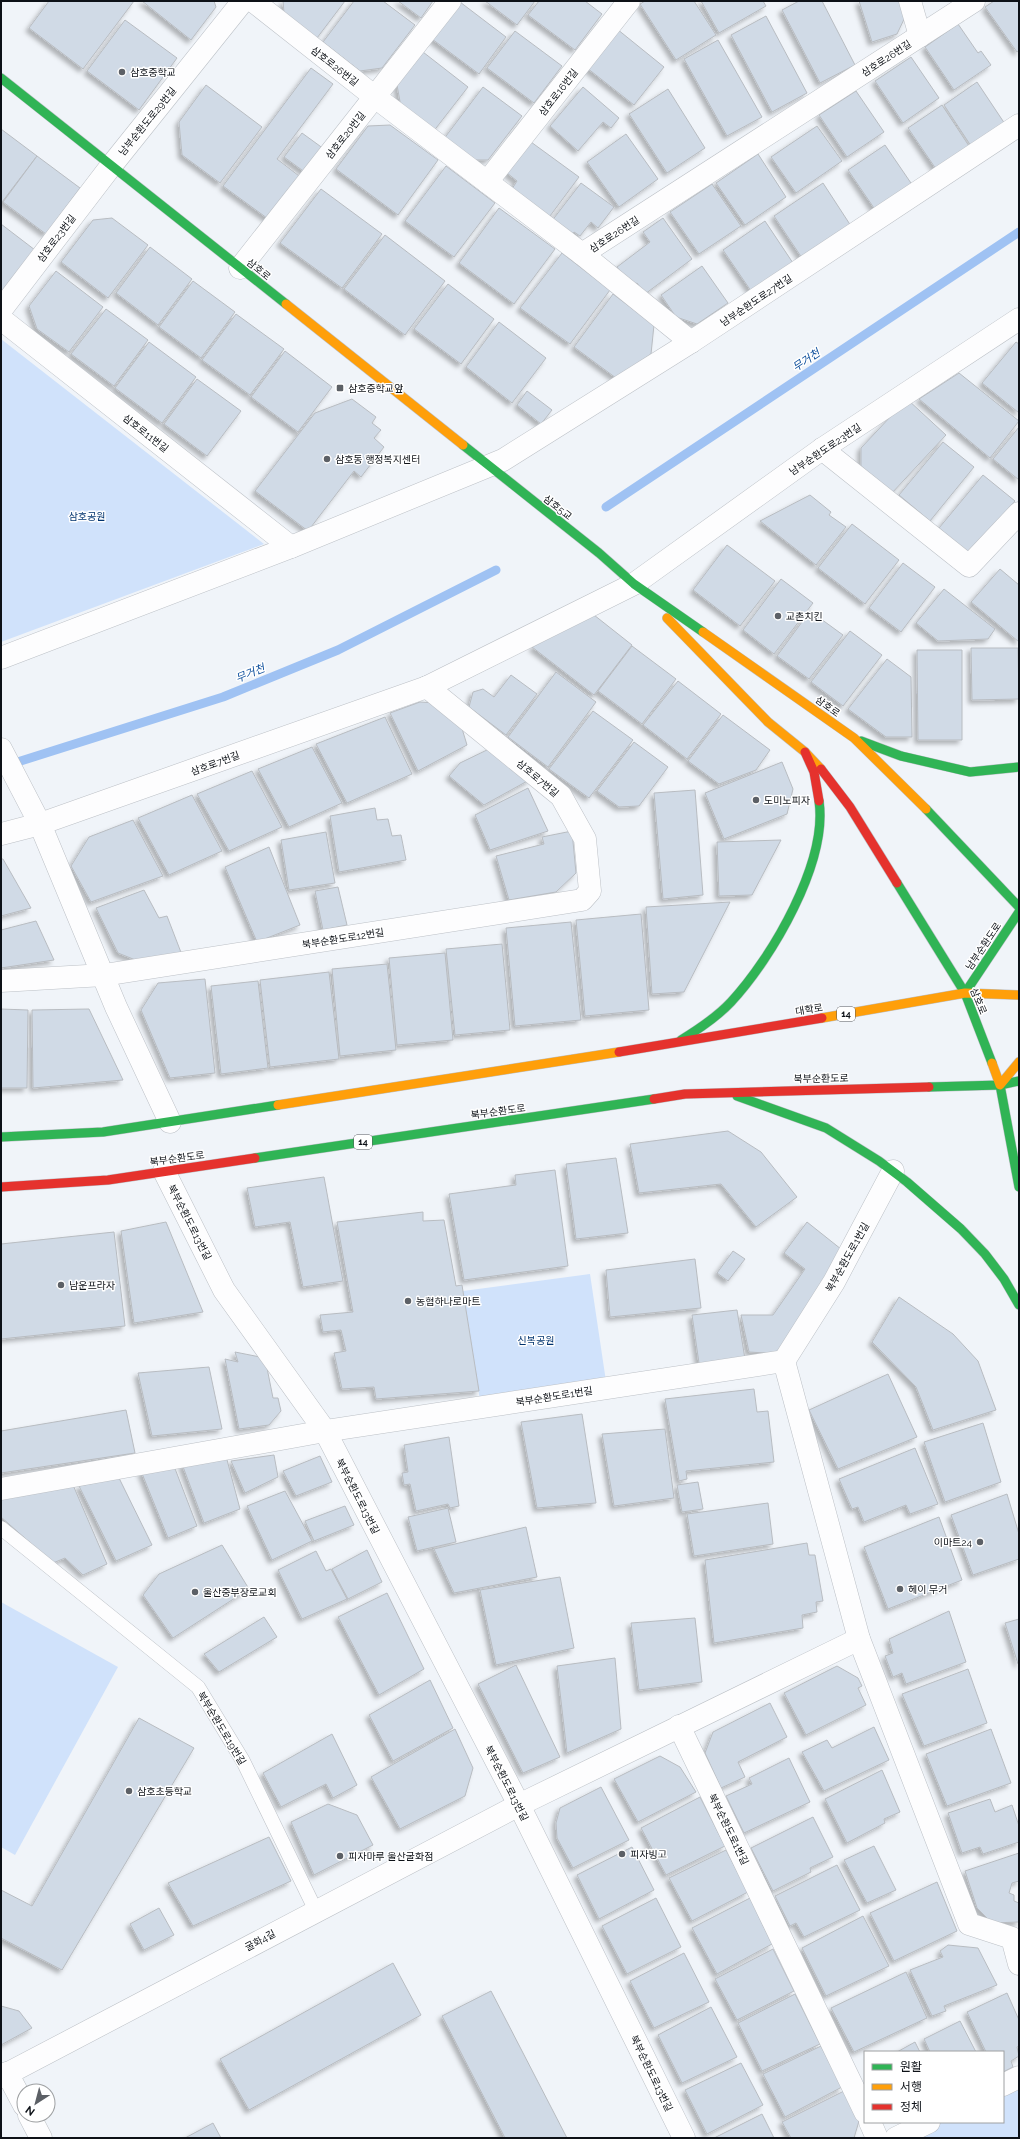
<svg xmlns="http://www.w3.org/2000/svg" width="1020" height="2139" viewBox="0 0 1020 2139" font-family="Raleway,'Noto Sans KR',sans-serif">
<defs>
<filter id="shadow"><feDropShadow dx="-3.5" dy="3.5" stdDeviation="2" flood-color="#0004"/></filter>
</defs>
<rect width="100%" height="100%" fill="#f0f4f9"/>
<g fill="#d0e2fb">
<polygon points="1,339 264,544 1,642"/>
<polygon points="590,1274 607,1388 481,1407 463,1291"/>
<polygon points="1,1602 118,1667 15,1855 1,1847"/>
<polygon points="1019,2077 1019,2138 896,2138 929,2122 1003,2122 1003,2085"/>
</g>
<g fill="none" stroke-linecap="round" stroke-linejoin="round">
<g stroke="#9fc2f3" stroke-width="9">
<polyline points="606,507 1019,232"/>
<polyline points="8,765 223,697 338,650 496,570"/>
</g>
</g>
<g fill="#d0dae6" stroke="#b8bcc1" filter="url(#shadow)">
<polygon points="49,1 134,1 83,69 29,28"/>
<polygon points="142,1 214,1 216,7 191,40"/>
<polygon points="283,1 345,1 317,38 284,13"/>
<polygon points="354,1 383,1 415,25 382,68 360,71 323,42"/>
<polygon points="398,1 433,1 421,18"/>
<polygon points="485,1 535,1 517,25"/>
<polygon points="539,1 585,1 602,14 575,50 528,15"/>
<polygon points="645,1 694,1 716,35 676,60 640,4"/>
<polygon points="701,1 763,1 766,6 719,33"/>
<polygon points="799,1 822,1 855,65 820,83 782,10"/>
<polygon points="859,1 903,1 907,13 897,34 872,42"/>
<polygon points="994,1 1019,1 1019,51 1017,52 985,7"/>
<polygon points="460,2 506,37 479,74 432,39"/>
<polygon points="766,16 807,93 772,112 731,35"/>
<polygon points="125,20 177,58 139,110 87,71"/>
<polygon points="958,24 978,53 981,51 991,65 954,90 925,47"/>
<polygon points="617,29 664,67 634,105 587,68"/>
<polygon points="515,31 562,66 534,103 487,68"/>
<polygon points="718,40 762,117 727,136 684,59"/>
<polygon points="423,52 468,87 433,132 401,107 397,85"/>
<polygon points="911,57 939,98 903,123 875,81"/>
<polygon points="311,68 333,84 277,159 303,179 271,221 223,186"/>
<polygon points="977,82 1005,124 971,146 944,105"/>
<polygon points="206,85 262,127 220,183 182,155 179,122"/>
<polygon points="483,87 522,116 488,160 468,160 443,140"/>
<polygon points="583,87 619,118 611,128 603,122 578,151 550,126"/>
<polygon points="668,89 705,148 667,173 629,114"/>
<polygon points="856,91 884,132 847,157 819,115"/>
<polygon points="942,105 969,146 936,169 908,128"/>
<polygon points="390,125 438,160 398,215 336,169 368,126"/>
<polygon points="817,126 842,161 796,193 771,157"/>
<polygon points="1,129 37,156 2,202 1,201"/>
<polygon points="302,133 324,149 306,173 284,157"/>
<polygon points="626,134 658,179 619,207 587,162"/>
<polygon points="531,142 579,177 547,220 510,192 517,181 507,173"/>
<polygon points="885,145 913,186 876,211 848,170"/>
<polygon points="758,154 786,197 745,225 716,183"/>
<polygon points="37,156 80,188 46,234 3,202"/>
<polygon points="446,166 495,203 454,257 405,221"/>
<polygon points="581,183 614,207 598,228 591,222 580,236 574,232 570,237 551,222"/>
<polygon points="823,183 851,226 802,258 774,216"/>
<polygon points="712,184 741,226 699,254 670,212"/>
<polygon points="321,189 382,234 342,288 280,243"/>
<polygon points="499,208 555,249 514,304 459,263"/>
<polygon points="112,218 148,245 108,298 61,262 93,220"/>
<polygon points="663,218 692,259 645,294 637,283 631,287 617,267 650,242 643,232"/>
<polygon points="765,221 793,263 751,291 723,250"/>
<polygon points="1,224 35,250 1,292"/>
<polygon points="385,235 445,281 405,335 344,289"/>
<polygon points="150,247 192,279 158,325 116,293"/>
<polygon points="562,253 610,290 570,344 520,308"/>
<polygon points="702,266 728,303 697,324 676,317 661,295"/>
<polygon points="56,271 103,307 69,352 37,329 29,306"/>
<polygon points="193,281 235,312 201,358 159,327"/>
<polygon points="448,284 494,319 461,364 414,329"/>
<polygon points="613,294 654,325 651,354 616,378 574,347"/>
<polygon points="106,309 148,340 114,386 71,354"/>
<polygon points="236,314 284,349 250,395 202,360"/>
<polygon points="499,322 546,358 512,403 466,367"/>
<polygon points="149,342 196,377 162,423 115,388"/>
<polygon points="1016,342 1019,344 1019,413 982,383"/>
<polygon points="285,351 332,387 298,432 251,397"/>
<polygon points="959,373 1019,421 990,458 919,399"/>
<polygon points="197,379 241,411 207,456 164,424"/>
<polygon points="527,391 552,410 541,424 517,405"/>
<polygon points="352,399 376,417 372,423 381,430 374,438 384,447 361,477 354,471 308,531 255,491 315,413"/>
<polygon points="907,399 946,435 891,494 861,466 861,448"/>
<polygon points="1019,427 1019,480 993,459"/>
<polygon points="943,442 974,467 930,521 899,495"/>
<polygon points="983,475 1015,501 970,554 939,528"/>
<polygon points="810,495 831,512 829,515 846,527 816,565 760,521"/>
<polygon points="852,524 899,560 865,604 818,568"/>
<polygon points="727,545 775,581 740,626 693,590"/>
<polygon points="903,563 935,587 901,632 869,608"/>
<polygon points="1000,569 1019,585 1019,642 971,602"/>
<polygon points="781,579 813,603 774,654 743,630"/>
<polygon points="944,589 995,629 988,639 938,641 916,623"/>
<polygon points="810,611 843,635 809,679 777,656"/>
<polygon points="594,615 632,645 594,695 532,647"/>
<polygon points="850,631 882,655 843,706 811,682"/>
<polygon points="632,646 676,679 642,724 598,691"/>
<polygon points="971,648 1018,648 1019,699 972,700"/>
<polygon points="917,650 962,650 962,740 918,740"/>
<polygon points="887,659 911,677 912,737 886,737 848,709"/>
<polygon points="556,672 596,702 548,767 508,737"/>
<polygon points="511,675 537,694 506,735 469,707 473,692 483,689 494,697"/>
<polygon points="678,681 721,714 687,759 643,725"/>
<polygon points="420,702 437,703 460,722 467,745 418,771 390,713"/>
<polygon points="593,711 633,740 589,798 549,769"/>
<polygon points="723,715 770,750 756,770 719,784 688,761"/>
<polygon points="385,717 412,774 347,803 316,744"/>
<polygon points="634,742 668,767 639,806 619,807 597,791"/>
<polygon points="312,747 342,803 289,827 258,769"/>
<polygon points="491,748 531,779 484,805 449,776 460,763"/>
<polygon points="782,762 793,789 787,814 724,839 705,793"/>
<polygon points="252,771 282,827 229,851 197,794"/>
<polygon points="528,788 548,831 490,850 475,815"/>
<polygon points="695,790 703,895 663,899 654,793"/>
<polygon points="192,795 222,851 169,875 138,818"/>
<polygon points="375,808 377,820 388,819 392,836 401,835 406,860 339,872 330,816"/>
<polygon points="133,820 163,876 91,902 71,866 89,837"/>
<polygon points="572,831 576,873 556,892 509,900 496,856 544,844 542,837"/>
<polygon points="326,832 335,883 289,890 281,840"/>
<polygon points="781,840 752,895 719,896 717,842"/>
<polygon points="269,847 300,925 257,942 225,867"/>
<polygon points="1,859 3,859 31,908 1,916"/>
<polygon points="338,887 347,925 323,930 315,891"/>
<polygon points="144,890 159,918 167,916 182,955 143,963 118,953 96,908"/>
<polygon points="730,902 684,992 652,994 646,907"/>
<polygon points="641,914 649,1010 585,1016 576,920"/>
<polygon points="36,921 54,960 1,968 1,930"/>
<polygon points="571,922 581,1020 515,1026 506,928"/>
<polygon points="502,944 510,1030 455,1035 446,949"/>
<polygon points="445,953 453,1040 397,1045 389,958"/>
<polygon points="387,964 396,1050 340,1056 332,969"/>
<polygon points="329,972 339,1059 270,1067 260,980"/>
<polygon points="205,979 215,1073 170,1078 141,1010 158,983"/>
<polygon points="258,981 268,1068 221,1074 211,986"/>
<polygon points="1,1009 28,1010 27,1088 1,1088"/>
<polygon points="89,1009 123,1080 33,1088 32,1010"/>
<polygon points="728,1131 761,1152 797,1197 756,1227 721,1184 639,1193 630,1144"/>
<polygon points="616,1158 628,1233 576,1239 566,1164"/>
<polygon points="555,1170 568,1266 464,1280 449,1194 516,1185 515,1175"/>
<polygon points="324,1177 343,1281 303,1287 290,1222 255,1227 247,1188"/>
<polygon points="423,1212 423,1221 444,1220 456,1286 462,1285 479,1391 376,1399 374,1387 342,1389 334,1353 346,1351 341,1330 323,1332 320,1315 353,1312 337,1222"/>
<polygon points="166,1222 203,1312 134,1323 121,1231"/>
<polygon points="807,1222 851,1257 782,1354 749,1352 741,1315 773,1315 805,1269 784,1253"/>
<polygon points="114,1232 125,1326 1,1339 1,1244"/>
<polygon points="733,1251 745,1259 728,1281 717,1273"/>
<polygon points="695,1259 701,1308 610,1317 606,1270"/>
<polygon points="899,1297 953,1334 978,1361 996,1410 933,1430 916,1387 872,1342"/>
<polygon points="737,1310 746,1365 700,1370 692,1315"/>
<polygon points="235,1352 265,1358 273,1398 278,1398 281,1411 269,1425 239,1429 225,1359 238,1362"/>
<polygon points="209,1367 222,1429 152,1436 138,1373"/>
<polygon points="888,1374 917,1437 838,1469 809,1410"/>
<polygon points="754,1389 757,1412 768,1411 774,1462 686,1471 687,1479 679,1481 665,1399"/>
<polygon points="126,1410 135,1453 1,1473 1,1431"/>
<polygon points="582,1414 596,1503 537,1508 521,1422"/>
<polygon points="983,1423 1001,1482 945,1502 924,1442"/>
<polygon points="665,1429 674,1498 614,1506 602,1434"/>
<polygon points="449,1437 459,1506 450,1508 448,1504 416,1511 410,1484 404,1485 402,1473 408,1472 404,1445"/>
<polygon points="915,1448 938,1504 910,1514 906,1505 864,1522 858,1507 852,1509 839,1479"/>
<polygon points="274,1455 278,1477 245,1493 231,1461"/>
<polygon points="226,1456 240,1509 204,1523 182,1464"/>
<polygon points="320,1456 332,1482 296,1496 283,1471"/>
<polygon points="174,1466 197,1526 168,1538 141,1471"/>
<polygon points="119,1478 152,1545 116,1561 79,1486"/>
<polygon points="698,1482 703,1509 682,1512 677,1485"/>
<polygon points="73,1485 107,1564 83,1575 65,1558 53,1563 1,1517 1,1498"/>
<polygon points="285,1491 312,1541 272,1560 247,1506"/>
<polygon points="1007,1494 1019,1534 1019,1559 973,1575 951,1515"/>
<polygon points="768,1503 773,1544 694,1556 687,1514"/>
<polygon points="345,1506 354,1525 314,1541 305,1521"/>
<polygon points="448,1508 456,1542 417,1551 408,1517"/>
<polygon points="939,1517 962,1580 888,1609 864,1547"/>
<polygon points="526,1527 537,1577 454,1593 434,1549"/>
<polygon points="807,1543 809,1555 815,1555 823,1601 816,1602 817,1612 802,1615 803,1628 714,1643 705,1560"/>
<polygon points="222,1545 249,1589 173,1638 143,1595 159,1574"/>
<polygon points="367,1550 382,1582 348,1599 332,1569"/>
<polygon points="316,1551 326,1571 331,1569 347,1599 302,1619 278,1570"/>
<polygon points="560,1577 574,1648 496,1665 480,1590"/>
<polygon points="387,1593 424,1669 379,1695 338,1617"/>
<polygon points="949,1611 966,1662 906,1684 902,1673 893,1677 885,1656 893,1653 889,1639"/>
<polygon points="264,1617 277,1637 219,1672 204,1654"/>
<polygon points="695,1618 702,1682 639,1690 631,1623"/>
<polygon points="1019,1619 1019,1664 1018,1664 1005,1623"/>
<polygon points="615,1658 621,1729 567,1753 557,1666"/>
<polygon points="516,1665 560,1757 523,1773 478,1684"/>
<polygon points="837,1666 858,1678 862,1686 858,1688 866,1705 806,1735 784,1693"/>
<polygon points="968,1669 987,1723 924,1746 902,1694"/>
<polygon points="430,1680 453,1728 393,1761 369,1715"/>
<polygon points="770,1703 787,1737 738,1762 745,1777 721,1788 705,1753 713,1732"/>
<polygon points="139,1718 194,1748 62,1970 1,1938 1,1890 32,1906"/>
<polygon points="874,1727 889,1760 824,1791 802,1752 827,1740 832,1748"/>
<polygon points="455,1729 473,1768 465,1796 400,1829 371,1777"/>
<polygon points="991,1729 1011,1783 947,1806 926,1754"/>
<polygon points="332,1734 357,1785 333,1798 326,1784 281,1807 263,1773"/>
<polygon points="660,1756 680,1767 696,1792 638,1822 614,1779"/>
<polygon points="789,1758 810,1802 744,1833 726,1796 752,1784 749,1778"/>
<polygon points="882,1770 900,1812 884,1819 885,1823 847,1843 825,1799"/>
<polygon points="601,1787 629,1840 573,1868 557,1838 556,1823 560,1808"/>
<polygon points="700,1797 725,1846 666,1875 641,1828"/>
<polygon points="990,1799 995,1812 1012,1805 1019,1826 1019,1842 983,1854 980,1847 962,1853 948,1813"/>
<polygon points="328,1804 357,1815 373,1845 314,1875 291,1822"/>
<polygon points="813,1817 833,1857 810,1868 811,1872 773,1891 751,1848"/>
<polygon points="269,1837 291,1881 193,1926 168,1883"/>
<polygon points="874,1846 896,1890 867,1903 844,1860"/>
<polygon points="632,1847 654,1890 599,1919 577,1875"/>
<polygon points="726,1850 748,1892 692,1921 669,1878"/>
<polygon points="1019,1853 1019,1881 1012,1883 1009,1893 1014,1895 1014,1901 1019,1903 1019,1922 992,1923 977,1908 965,1871"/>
<polygon points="837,1865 860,1910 804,1937 796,1923 790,1926 775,1896"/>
<polygon points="937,1882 957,1931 894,1961 870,1913"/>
<polygon points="656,1898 681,1947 627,1974 602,1926"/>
<polygon points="750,1898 772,1944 717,1974 692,1928"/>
<polygon points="159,1908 174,1935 144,1950 130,1924"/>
<polygon points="863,1916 889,1966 826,1996 802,1948"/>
<polygon points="948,1945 978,1948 997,1985 944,2006 946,2011 932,2016 910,1970 943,1957 940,1951"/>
<polygon points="773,1949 794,1991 737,2020 715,1979"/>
<polygon points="684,1953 709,2002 654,2028 630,1981"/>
<polygon points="393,1963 421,2015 249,2110 220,2059"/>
<polygon points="906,1972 927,2018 854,2052 831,2008"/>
<polygon points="491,1991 567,2138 505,2138 442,2016"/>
<polygon points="1007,1993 1019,2020 1019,2046 1017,2047 1019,2056 1011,2061 1013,2067 1003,2072 1003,2052 986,2052 967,2012"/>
<polygon points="795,1994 820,2044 762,2071 738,2023"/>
<polygon points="1,2006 19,2011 32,2028 1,2045"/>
<polygon points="711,2007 737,2057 682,2083 658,2035"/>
<polygon points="960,2021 976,2052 930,2052 924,2039"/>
<polygon points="915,2042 920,2052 897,2052"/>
<polygon points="821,2046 842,2087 785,2117 763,2074"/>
<polygon points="741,2063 763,2105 707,2134 685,2090"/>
<polygon points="844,2091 859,2121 854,2138 791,2138 782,2122"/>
<polygon points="762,2114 774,2138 714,2138"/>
<polygon points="213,2123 221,2138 185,2138"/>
</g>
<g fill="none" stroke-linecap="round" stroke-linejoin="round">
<defs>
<polyline id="lane" points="1,1528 198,1687 243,1761 316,1911"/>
<g id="street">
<polyline points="253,1 375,97 582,254 974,1"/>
<polyline points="910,1 920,36"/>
<polyline points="487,182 629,1"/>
<polyline points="582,254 691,342"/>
<polyline points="240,268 450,1"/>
<polyline points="1,310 111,166 243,1"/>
<polyline points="1,319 291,547"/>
<polyline points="822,449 969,566 1019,513"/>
<polyline points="1,658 291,547 503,460 691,342 1019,125"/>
<polyline points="1,749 40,824 116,1007 170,1122"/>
<polyline points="1,834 40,824 427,687 634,584 822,449 1019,319"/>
<polyline points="1,981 104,975 582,900 590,891 585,839 561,796 427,687"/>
<polyline points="164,1171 224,1290 325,1431 519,1805 684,2138"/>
<polyline points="893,1171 834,1282 784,1361 859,1639 969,1924 1012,1938 1019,1964"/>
<polyline points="1,1489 325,1431 784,1361"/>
<polyline points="679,1726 865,2112"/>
<polyline points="7,2073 24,2105"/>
<polyline points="1,2077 519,1805 859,1639"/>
<polyline points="1003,2085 1019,2077"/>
<polyline points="29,2115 41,2138"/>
<polyline points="870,2122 877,2138"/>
<polyline points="896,2138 929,2122"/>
</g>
<g id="fast">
<polyline points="1,78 286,304"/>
<polyline points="463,445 599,553 634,584 703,632"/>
<polyline points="861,741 901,756 970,772 1019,767"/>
<polyline points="926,809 1019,907"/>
<polyline points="897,883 965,993 992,1063"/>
<polyline points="965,993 1019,912"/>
<path d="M681,1040c18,-11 36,-23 50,-38 41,-44 97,-140 88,-201"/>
<polyline points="1000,1085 1019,1187"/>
<polyline points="929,1087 1000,1085 1019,1081"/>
<polyline points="737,1096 826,1128 879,1161 907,1182 961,1229 985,1254 1004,1279 1019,1305"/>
<polyline points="1,1137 103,1132 278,1105"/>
<polyline points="255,1158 654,1099"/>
</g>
<g id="slow">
<polyline points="286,304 463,445"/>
<polyline points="667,618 768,722 805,752 821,769"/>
<polyline points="703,632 854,738 926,809"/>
<polyline points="822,1018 965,993 1019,995"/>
<polyline points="992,1063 1000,1085 1019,1062"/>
<polyline points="278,1105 619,1052"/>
</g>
<g id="jam">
<polyline points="805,752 814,772 819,801"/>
<polyline points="821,769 850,807 897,883"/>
<polyline points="619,1052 822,1018"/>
<polyline points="654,1099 685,1094 929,1087"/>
<polyline points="1,1187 108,1180 255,1158"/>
</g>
</defs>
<use href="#lane" stroke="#bcc0c6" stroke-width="15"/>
<use href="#street" stroke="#bcc0c6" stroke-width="23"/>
<use href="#fast" stroke="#bcc0c6" stroke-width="10"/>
<use href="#slow" stroke="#bcc0c6" stroke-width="10"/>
<use href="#jam" stroke="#bcc0c6" stroke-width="10"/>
<use href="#lane" stroke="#fdfdfe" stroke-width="14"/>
<use href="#street" stroke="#fdfdfe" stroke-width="22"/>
<use href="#fast" stroke="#30b455" stroke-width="9"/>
<use href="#slow" stroke="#ff9f0a" stroke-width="9"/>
<use href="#jam" stroke="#e5322d" stroke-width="9"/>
</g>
<g fill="#5c6066" stroke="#fff" stroke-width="1.5">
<circle cx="122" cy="72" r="4"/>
<rect x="336" y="384" width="8" height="8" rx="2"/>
<circle cx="327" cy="459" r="4"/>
<circle cx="778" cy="616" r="4"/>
<circle cx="756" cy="800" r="4"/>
<circle cx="61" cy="1285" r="4"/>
<circle cx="408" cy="1301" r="4"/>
<circle cx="980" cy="1542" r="4"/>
<circle cx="900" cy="1589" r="4"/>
<circle cx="195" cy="1592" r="4"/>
<circle cx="129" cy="1791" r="4"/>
<circle cx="622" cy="1854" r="4"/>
<circle cx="340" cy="1856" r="4"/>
</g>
<g text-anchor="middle" stroke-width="3" stroke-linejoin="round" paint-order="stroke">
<g fill="#fff" stroke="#56585d" stroke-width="1">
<rect x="837" y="1007" width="18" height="14" rx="3"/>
<rect x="354" y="1135" width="18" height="14" rx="3"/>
</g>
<g font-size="9" font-weight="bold" fill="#0d1117">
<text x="846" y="1017">14</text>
<text x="363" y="1145">14</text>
</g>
<g font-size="10" fill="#0d1117" stroke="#fff">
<text transform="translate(886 58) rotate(-33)" y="4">삼호로26번길</text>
<text transform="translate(335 66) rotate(38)" y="4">삼호로26번길</text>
<text transform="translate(558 92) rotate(-52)" y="4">삼호로16번길</text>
<text transform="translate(147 121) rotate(-51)" y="4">남부순환도로29번길</text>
<text transform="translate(345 135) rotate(-52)" y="4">삼호로20번길</text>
<text transform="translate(614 234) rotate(-33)" y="4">삼호로26번길</text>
<text transform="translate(56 238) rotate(-53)" y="4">삼호로23번길</text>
<text transform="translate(259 269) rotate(39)" y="4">삼호로</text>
<text transform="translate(756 300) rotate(-34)" y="4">남부순환도로27번길</text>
<text transform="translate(146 433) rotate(38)" y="4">삼호로11번길</text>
<text transform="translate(825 449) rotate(-34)" y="4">남부순환도로23번길</text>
<text transform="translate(558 507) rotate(38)" y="4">삼호5교</text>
<text transform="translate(828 706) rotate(36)" y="4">삼호로</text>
<text transform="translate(215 763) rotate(-20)" y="4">삼호로7번길</text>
<text transform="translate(538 778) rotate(40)" y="4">삼호로7번길</text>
<text transform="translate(343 938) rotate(-9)" y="4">북부순환도로12번길</text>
<text transform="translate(983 946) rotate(-56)" y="4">남부순환도로</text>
<text transform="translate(979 1001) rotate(67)" y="4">삼호로</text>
<text transform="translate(809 1009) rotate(-10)" y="4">대학로</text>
<text transform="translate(821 1078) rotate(-1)" y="4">북부순환도로</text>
<text transform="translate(498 1111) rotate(-8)" y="4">북부순환도로</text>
<text transform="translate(177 1158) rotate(-8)" y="4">북부순환도로</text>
<text transform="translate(190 1222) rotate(63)" y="4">북부순환도로13번길</text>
<text transform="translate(847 1257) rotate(-61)" y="4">북부순환도로1번길</text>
<text transform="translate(554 1396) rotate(-9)" y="4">북부순환도로1번길</text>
<text transform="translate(358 1496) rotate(63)" y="4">북부순환도로13번길</text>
<text transform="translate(222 1728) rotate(59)" y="4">북부순환도로19번길</text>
<text transform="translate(507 1783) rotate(63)" y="4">북부순환도로13번길</text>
<text transform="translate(729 1829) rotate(64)" y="4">북부순환도로1번길</text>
<text transform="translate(260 1940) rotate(-28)" y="4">굴화4길</text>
<text transform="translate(652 2073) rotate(64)" y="4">북부순환도로13번길</text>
</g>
<g font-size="10" fill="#0d1117" stroke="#fff" text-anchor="start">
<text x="130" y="76">삼호중학교</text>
<text x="348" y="392">삼호중학교앞</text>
<text x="335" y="463">삼호동 행정복지센터</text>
<text x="786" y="620">교촌치킨</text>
<text x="764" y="804">도미노피자</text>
<text x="69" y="1289">남운프라자</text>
<text x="416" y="1305">농협하나로마트</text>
<text x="972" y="1546" text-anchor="end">이마트24</text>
<text x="908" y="1593">헤이 무거</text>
<text x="203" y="1596">울산중부장로교회</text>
<text x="137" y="1795">삼호초등학교</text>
<text x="630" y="1858">피자빙고</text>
<text x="348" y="1860">피자마루 울산굴화점</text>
</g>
<g font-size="10" fill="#01336e" stroke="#fff">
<text x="87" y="520">삼호공원</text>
<text x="536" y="1344">신복공원</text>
</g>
<g font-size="11" font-style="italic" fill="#0b4d9b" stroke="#fff">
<text transform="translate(806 360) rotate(-34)" y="4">무거천</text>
<text transform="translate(250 673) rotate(-22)" y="4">무거천</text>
</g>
</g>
<rect width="1020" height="2139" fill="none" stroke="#0d1117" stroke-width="4"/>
<rect x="864" y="2051" width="140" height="72" fill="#ffffff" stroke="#9ea0a2"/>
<rect x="872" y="2064" width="20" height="6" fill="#30b455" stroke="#9ea0a2"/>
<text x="900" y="2071" font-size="12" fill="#0d1117">원활</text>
<rect x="872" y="2084" width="20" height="6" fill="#ff9f0a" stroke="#9ea0a2"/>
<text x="900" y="2091" font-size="12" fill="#0d1117">서행</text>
<rect x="872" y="2104" width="20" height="6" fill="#e5322d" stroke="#9ea0a2"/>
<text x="900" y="2111" font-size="12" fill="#0d1117">정체</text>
<g transform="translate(36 2103) rotate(216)"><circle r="19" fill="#ffffff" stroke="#9ea0a2"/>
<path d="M0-3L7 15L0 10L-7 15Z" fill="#5c6066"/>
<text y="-6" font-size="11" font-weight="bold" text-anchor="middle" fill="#0d1117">N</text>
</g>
</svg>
